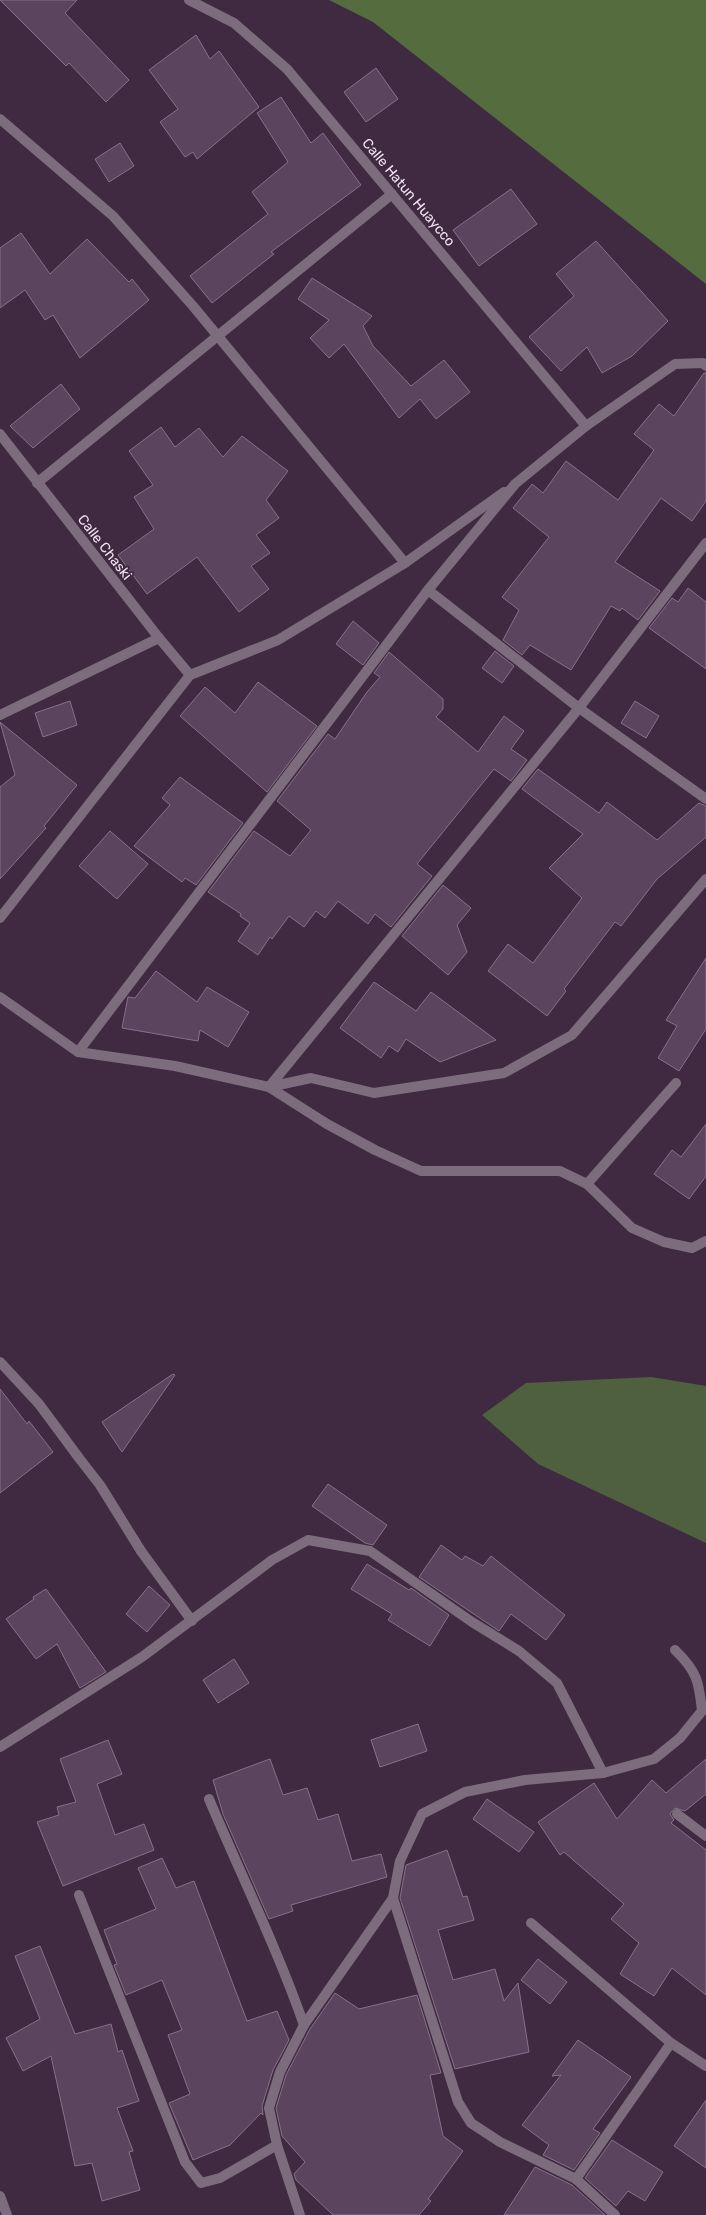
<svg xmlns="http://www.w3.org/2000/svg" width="706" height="2215" viewBox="0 0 706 2215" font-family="Rubik,sans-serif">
<rect width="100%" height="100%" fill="#3f2a41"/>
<polygon fill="#4f603f" points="651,1377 706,1386 706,1543 538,1464 482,1415 526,1383"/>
<polygon fill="#556c3f" points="329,0 706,0 706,284 373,22"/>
<g fill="#5b445d" stroke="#89708b">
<polygon points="0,0 77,0 65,13 129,80 106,102 69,63 66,66"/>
<polygon points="196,35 210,59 219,51 259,107 197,159 193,152 185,157 160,122 178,109 149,70"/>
<polygon points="376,68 398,99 366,122 344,92"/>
<polygon points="281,97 311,143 323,133 361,185 271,252 274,254 212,303 190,276 268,214 252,192 288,162 257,113"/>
<polygon points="120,143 134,166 109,182 95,159"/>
<polygon points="511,189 537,224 479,266 453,230"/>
<polygon points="21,233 50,274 87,239 129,282 132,279 149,300 80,358 53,315 45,320 25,290 0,308 0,248"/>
<polygon points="596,241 668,321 632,356 602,373 587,347 561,371 529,337 574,296 556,274"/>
<polygon points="312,278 372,316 363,326 373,346 411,386 444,360 470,392 436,419 420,399 399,418 344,344 329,358 310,338 329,320 298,299"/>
<polygon points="704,373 706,373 706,501 692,521 661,498 615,562 660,591 638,620 622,608 620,611 611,606 571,670 530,645 522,655 503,640 519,610 502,597 549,537 513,508 532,484 543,493 566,461 618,500 654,450 634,434 659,404 674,416"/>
<polygon points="61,384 80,409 33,448 10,426"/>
<polygon points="161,427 175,447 199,428 223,457 242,436 288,471 266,500 279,518 256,535 270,553 251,566 269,589 239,612 197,557 147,594 118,555 154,529 134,497 153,485 129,451"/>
<polygon points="688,588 706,602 706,669 649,628 672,598 678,602"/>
<polygon points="353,621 379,643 363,665 336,644"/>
<polygon points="495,651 514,666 502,683 482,668"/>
<polygon points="389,652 443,699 443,709 436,717 478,752 504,716 524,731 511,749 527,760 511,781 494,769 417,864 432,876 391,927 375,914 368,924 338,901 325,918 316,911 304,927 289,916 272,939 270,937 258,955 238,941 250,923 240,916 241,914 208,892 254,831 290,856 311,830 277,801 328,734 335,739 367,692 380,677 374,673"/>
<polygon points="258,682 317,726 267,792 180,716 205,687 235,713"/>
<polygon points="70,701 77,725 43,737 35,713"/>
<polygon points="635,701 659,716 646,738 621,723"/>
<polygon points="0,722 77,785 44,826 46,828 0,879 0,787 15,775"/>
<polygon points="538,769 599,813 607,802 657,840 699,803 706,806 706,837 657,879 621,926 615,922 564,989 566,991 547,1016 488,971 508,944 533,963 582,898 549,868 583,834 522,789"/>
<polygon points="180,777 243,823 196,885 185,878 182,882 134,846 170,805 162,798"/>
<polygon points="110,831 148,864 117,899 79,866"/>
<polygon points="443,885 471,908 457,925 467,952 448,975 402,936"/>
<polygon points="706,958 706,1029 679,1071 658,1058 677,1026 666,1020"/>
<polygon points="156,971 197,1002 207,987 249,1012 228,1047 200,1030 198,1041 122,1028 128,997 135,998"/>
<polygon points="374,982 416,1011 431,992 496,1040 440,1062 406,1039 398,1052 389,1046 381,1058 340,1028"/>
<polygon points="706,1124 706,1176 689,1199 654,1174 672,1150 681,1157"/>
<polygon points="173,1374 175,1375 122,1452 102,1422"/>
<polygon points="0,1389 27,1424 29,1421 53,1452 0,1493"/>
<polygon points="328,1484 387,1525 373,1545 365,1543 312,1506"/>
<polygon points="441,1545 462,1560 465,1556 483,1566 491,1556 565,1615 546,1640 511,1614 499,1631 419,1577"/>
<polygon points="367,1564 409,1590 411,1588 449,1615 430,1646 388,1620 392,1614 351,1589"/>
<polygon points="149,1586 170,1605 147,1632 126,1614"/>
<polygon points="46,1589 106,1672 80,1688 57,1644 36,1659 6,1619 34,1599 33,1597"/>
<polygon points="234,1659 249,1683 218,1703 203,1680"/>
<polygon points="418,1724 427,1751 380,1767 371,1740"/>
<polygon points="108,1740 122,1774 97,1784 115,1835 144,1824 154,1850 63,1886 37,1822 59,1815 57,1807 76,1802 60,1759"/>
<polygon points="270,1759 283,1795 307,1788 318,1820 338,1814 352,1861 381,1854 387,1877 291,1905 293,1911 269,1919 223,1814 213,1780"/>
<polygon points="706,1759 706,1794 685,1811 675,1808 670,1814 674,1820 671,1823 706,1850 706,1995 672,1968 654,1996 620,1974 639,1943 611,1919 624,1904 564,1852 560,1855 538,1822 594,1783 617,1819 652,1780 666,1793"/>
<polygon points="487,1799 534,1832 519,1852 473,1819"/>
<polygon points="447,1850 463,1897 467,1896 474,1920 438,1930 453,1980 495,1969 504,2001 518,1983 529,2052 455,2069 400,1898 406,1865"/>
<polygon points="162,1858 176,1888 194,1881 247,2021 277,2011 289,2040 273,2070 262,2106 263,2115 261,2113 230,2145 193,2160 169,2103 190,2094 168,2035 182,2030 162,1980 126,1995 114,1965 117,1964 104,1930 156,1909 138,1868"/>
<polygon points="40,1946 75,2034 111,2024 118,2052 122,2050 139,2101 117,2108 133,2151 129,2152 140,2190 102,2201 92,2163 75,2166 51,2056 23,2071 6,2038 40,2019 15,1956"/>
<polygon points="538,1959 567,1982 550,2004 521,1980"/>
<polygon points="335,1993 359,2009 417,1995 441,2073 430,2075 443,2136 463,2151 428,2199 431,2201 419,2215 333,2215 296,2180 294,2174 305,2162 282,2136 276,2108 286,2075 310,2029"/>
<polygon points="578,2040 631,2077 593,2129 600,2133 574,2170 543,2155 549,2145 522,2125 561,2075 552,2076"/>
<polygon points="706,2100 706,2168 674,2146"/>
<polygon points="612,2140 663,2172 645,2201 628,2191 616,2206 585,2178"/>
<polygon points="535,2167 572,2185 605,2215 504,2215"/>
</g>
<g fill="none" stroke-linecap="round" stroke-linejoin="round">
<g stroke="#7c6c7d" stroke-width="10">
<polyline points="189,0 234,23 287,69 586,426"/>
<polyline points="0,119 113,216 193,306 405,563"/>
<polyline points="0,434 159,638 190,675"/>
<polyline points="37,483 392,194"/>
<polyline points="428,590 579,708 706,799"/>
<polyline points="0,715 159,638"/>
<polyline points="0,918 190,675 278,640 405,563 504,492"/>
<polyline points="0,997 78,1052 175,1066 269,1087 327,1124 375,1150 421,1171 560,1171 587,1184 632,1228 664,1242 692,1248 706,1241"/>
<polyline points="78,1052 428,590 515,484 586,426 675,364 703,363 706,366"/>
<polyline points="269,1087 579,708 706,543"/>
<polyline points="269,1087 311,1078 374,1093 504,1073 572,1035 706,879"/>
<polyline points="587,1184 676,1083"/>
<polyline points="0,1362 39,1404 79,1458 100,1485 141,1551 192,1621"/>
<polyline points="0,1747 142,1657 272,1560 308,1540 370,1551 472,1622 519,1651 557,1683 603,1773"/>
<path d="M209,1799c32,76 68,149 95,226"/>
<polyline points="677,1814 706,1836"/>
<polyline points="79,1895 185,2162 201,2183 220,2178 277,2145"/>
<polyline points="393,1898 458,2102 471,2123 500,2142 576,2179 671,2043 706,2066"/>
<polyline points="531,1923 671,2043"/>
<polyline points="576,2179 615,2215"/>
<polyline points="0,2196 7,2215"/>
<path d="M300,2215l-23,-70 -8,-37 11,-36 24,-47 89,-127 7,-37 22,-47 43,-22 60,-12 78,-7 51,-14 26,-21 22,-27c-3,-29 -5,-40 -27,-61"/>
</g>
</g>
<g text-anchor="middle" stroke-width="4" stroke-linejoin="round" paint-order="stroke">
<g font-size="14" fill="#f1e3f2" stroke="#3f2a41">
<text transform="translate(409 192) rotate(50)" y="5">Calle Hatun Huaycco</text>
<text transform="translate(105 547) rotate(52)" y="5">Calle Chaski</text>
</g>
</g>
</svg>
